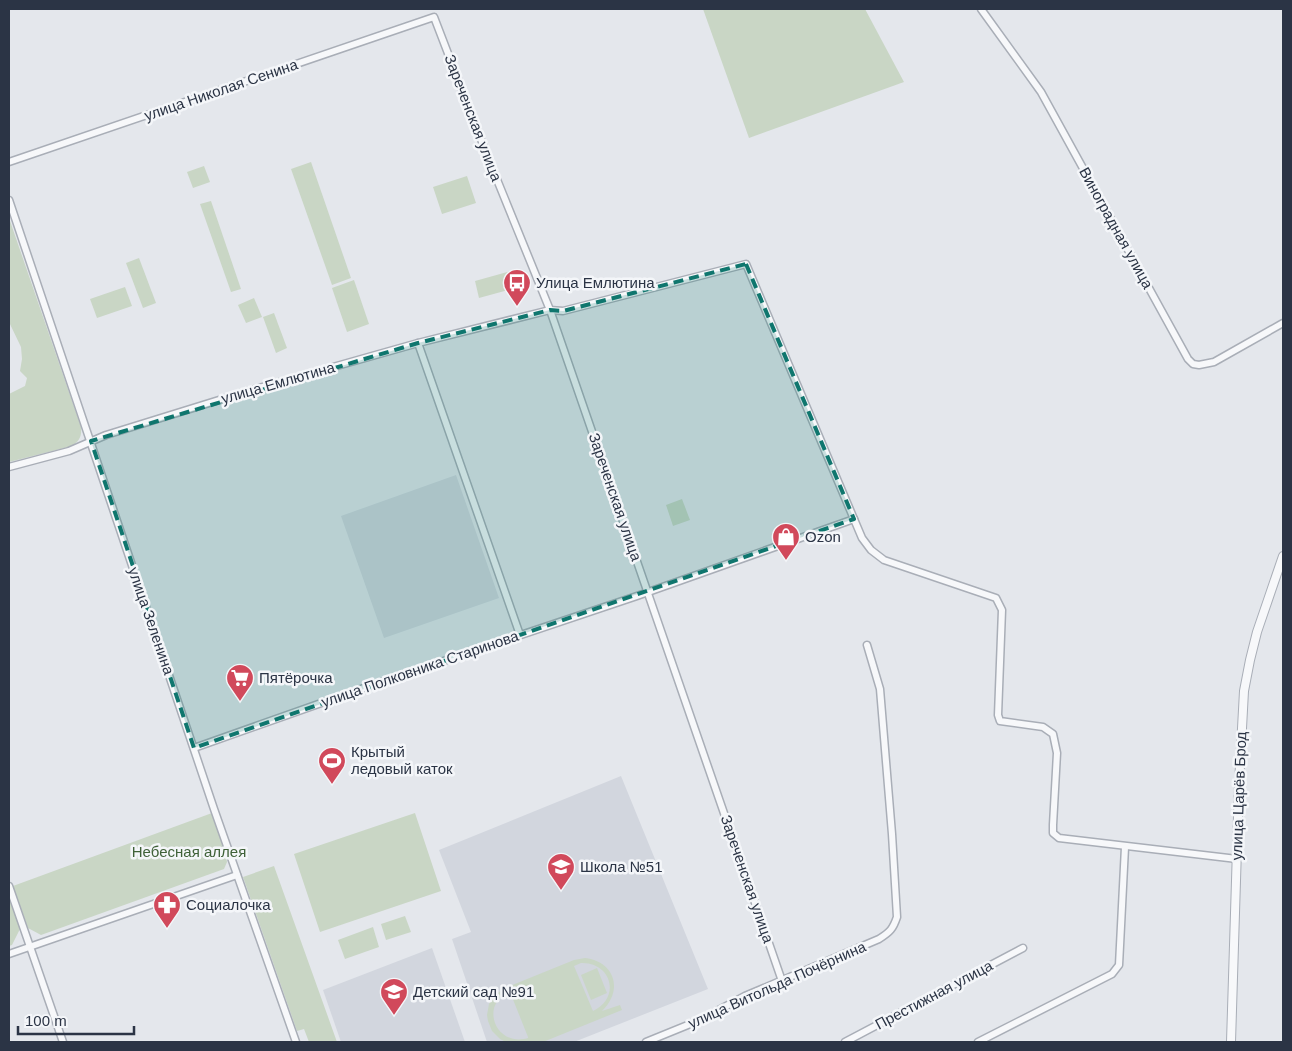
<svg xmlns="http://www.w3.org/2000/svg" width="1292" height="1051" viewBox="0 0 1292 1051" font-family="Helvetica,sans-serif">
<rect width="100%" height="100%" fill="#e4e7ec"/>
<g fill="#d2d6de">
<polygon points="456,475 499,598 384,638 341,516"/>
<polygon points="621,776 708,989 574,1042 487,1042 452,939 471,932 439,850"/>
<polygon points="432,948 465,1042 341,1042 323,990"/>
</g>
<g fill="#c9d6c5" fill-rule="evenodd">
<polygon points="703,9 865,9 904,82 749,138"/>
<polygon points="311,162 351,278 332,285 291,169"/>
<polygon points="204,166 210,182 193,188 187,172"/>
<polygon points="467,176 476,203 442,214 433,187"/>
<polygon points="211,201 241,289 231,292 200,204"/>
<path d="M9,218l72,209c1,10 -2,14 -9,19l-63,16v-68l16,-8 2,-8 -7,-7 2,-12 -1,-12 -12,-25z"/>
<polygon points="139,258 156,303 143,308 126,263"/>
<polygon points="514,270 519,287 479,298 475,281"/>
<polygon points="354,280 369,324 347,332 332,288"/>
<polygon points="125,287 132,306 97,318 90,299"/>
<polygon points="254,298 262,317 246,323 238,305"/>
<polygon points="274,313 287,348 276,353 263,317"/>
<polygon points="682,499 690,520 673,526 666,505"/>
<polygon points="212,813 226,856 227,862 224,869 41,935 28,928 13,886"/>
<polygon points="415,813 441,891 320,932 294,854"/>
<polygon points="274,866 337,1042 309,1042 304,1029 297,1031 243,877"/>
<polygon points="9,897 20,929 12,945 9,946"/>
<polygon points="405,916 411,932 386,940 381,924"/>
<polygon points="373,927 379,947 345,959 338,940"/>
<path d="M585,958c31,4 38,33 17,53l18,-6 2,5 -79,32h-37l-6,-3 -8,-8 -4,-10 -1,-6 2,-11 3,-5 4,-5 9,-6 69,-28zM581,963c31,-1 40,35 12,48l-19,-45zM510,992l18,45v1c-33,10 -49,-35 -18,-46z"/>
<polygon points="597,968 607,993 591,1000 581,975"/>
</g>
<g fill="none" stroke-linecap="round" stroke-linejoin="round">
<defs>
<g id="minor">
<polyline points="981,9 1041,92 1188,359 1193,364 1199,365 1214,362 1283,323"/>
<polyline points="9,162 434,17 487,155 550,310 782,981"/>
<polyline points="9,200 214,809 296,1042"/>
<polyline points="418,343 520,635"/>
<polyline points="9,467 69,451 106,435 248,391 418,343 550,310 563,311 746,264 862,538 871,550 884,560 996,598 1002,610 998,715 1000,721 1043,727 1053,734 1057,753 1053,825 1053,833 1059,838 1237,859"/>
<polyline points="194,748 378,683 637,596 854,519"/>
<polyline points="9,886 63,1042"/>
<polyline points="9,954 237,875"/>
<path d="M646,1042l54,-22 45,-24 134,-57c11,-7 14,-10 18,-22l-5,-83 -12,-145 -13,-44"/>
<polyline points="845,1042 1023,948"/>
<polyline points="978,1042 1112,974 1119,965 1125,847"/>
</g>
<polyline id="tertiary" points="1231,1042 1239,784 1244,691 1250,660 1257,632 1283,556"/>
</defs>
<use href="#minor" stroke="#a9aeb7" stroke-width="9"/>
<use href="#tertiary" stroke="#a9aeb7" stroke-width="10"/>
<use href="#minor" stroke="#f7f8fa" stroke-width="6"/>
<use href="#tertiary" stroke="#f7f8fa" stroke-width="8"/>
</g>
<path fill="#0f766e" fill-opacity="0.2" stroke="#0f766e" stroke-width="4" stroke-dasharray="10 6" stroke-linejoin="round" d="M746,264l108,255 -660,229 -103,-307 327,-98 132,-33 13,1z"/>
<defs>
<symbol id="bus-pin" viewBox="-11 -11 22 30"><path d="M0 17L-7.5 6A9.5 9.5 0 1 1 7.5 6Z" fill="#d1495b" stroke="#f4f6f9"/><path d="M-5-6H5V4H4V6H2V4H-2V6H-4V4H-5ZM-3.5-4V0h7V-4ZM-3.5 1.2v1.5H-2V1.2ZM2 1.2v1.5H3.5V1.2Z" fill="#fff"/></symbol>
<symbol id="shop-pin" viewBox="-11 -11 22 30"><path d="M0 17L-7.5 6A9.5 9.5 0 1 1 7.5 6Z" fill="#d1495b" stroke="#f4f6f9"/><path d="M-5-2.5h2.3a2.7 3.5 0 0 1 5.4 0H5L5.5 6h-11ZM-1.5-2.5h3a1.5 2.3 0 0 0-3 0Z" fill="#fff"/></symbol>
<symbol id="supermarket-pin" viewBox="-11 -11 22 30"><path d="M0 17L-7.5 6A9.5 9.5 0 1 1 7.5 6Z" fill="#d1495b" stroke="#f4f6f9"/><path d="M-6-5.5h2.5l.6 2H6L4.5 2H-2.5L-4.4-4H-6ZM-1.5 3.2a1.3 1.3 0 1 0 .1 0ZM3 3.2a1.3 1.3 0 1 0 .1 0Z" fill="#fff"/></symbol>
<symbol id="stadium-pin" viewBox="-11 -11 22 30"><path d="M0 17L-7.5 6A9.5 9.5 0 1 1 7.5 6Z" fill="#d1495b" stroke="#f4f6f9"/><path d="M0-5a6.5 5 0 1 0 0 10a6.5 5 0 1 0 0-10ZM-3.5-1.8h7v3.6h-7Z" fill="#fff"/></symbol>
<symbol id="school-pin" viewBox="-11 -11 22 30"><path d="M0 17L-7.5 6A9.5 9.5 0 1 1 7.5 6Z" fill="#d1495b" stroke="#f4f6f9"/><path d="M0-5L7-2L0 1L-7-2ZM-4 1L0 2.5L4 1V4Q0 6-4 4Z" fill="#fff"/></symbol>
<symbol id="pharmacy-pin" viewBox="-11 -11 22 30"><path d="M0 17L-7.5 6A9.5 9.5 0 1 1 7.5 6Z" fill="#d1495b" stroke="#f4f6f9"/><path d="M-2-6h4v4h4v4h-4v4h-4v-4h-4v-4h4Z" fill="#fff"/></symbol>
</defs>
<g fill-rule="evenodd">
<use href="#bus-pin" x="501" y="267" width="32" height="43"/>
<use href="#shop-pin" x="770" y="521" width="32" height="43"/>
<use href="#supermarket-pin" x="224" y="662" width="32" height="43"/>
<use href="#stadium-pin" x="316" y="745" width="32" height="43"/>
<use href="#school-pin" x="545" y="851" width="32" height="43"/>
<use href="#pharmacy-pin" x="151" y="889" width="32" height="43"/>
<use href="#school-pin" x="378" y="976" width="32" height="43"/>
</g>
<g text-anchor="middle" stroke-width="5" stroke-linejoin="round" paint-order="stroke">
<g font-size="15" fill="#2b3445" stroke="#f4f6f9">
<text transform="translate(221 90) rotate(-19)" y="5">улица Николая Сенина</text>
<text transform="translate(473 118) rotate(69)" y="5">Зареченская улица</text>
<text transform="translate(1116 228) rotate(61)" y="5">Виноградная улица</text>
<text transform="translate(278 383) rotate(-16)" y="5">улица Емлютина</text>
<text transform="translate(615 497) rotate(71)" y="5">Зареченская улица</text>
<text transform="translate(151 621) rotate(71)" y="5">улица Зеленина</text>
<text transform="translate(420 669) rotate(-19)" y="5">улица Полковника Старинова</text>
<text transform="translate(1239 796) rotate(-88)" y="5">улица Царёв Брод</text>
<text transform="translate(747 879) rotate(71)" y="5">Зареченская улица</text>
<text transform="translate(777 985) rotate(-24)" y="5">улица Витольда Почёрнина</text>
<text transform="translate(934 995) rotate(-28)" y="5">Престижная улица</text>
</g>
<g font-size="15" fill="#2b3445" stroke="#f4f6f9" text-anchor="start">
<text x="536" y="288">Улица Емлютина</text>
<text x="805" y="542">Ozon</text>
<text x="259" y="683">Пятёрочка</text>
<text x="351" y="757">Крытый<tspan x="351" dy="17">ледовый каток</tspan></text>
<text x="580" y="872">Школа №51</text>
<text x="186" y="910">Социалочка</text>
<text x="413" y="997">Детский сад №91</text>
</g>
<g font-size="15" fill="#3f6138" stroke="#f4f6f9">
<text x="189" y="857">Небесная аллея</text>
</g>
</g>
<rect width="1292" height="1051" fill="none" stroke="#2b3445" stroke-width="20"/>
<path d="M18 1026v8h116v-8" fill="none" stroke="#2b3445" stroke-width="2.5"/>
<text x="25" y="1026" font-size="15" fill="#2b3445" stroke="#f4f6f9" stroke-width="4" paint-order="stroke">100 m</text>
</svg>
